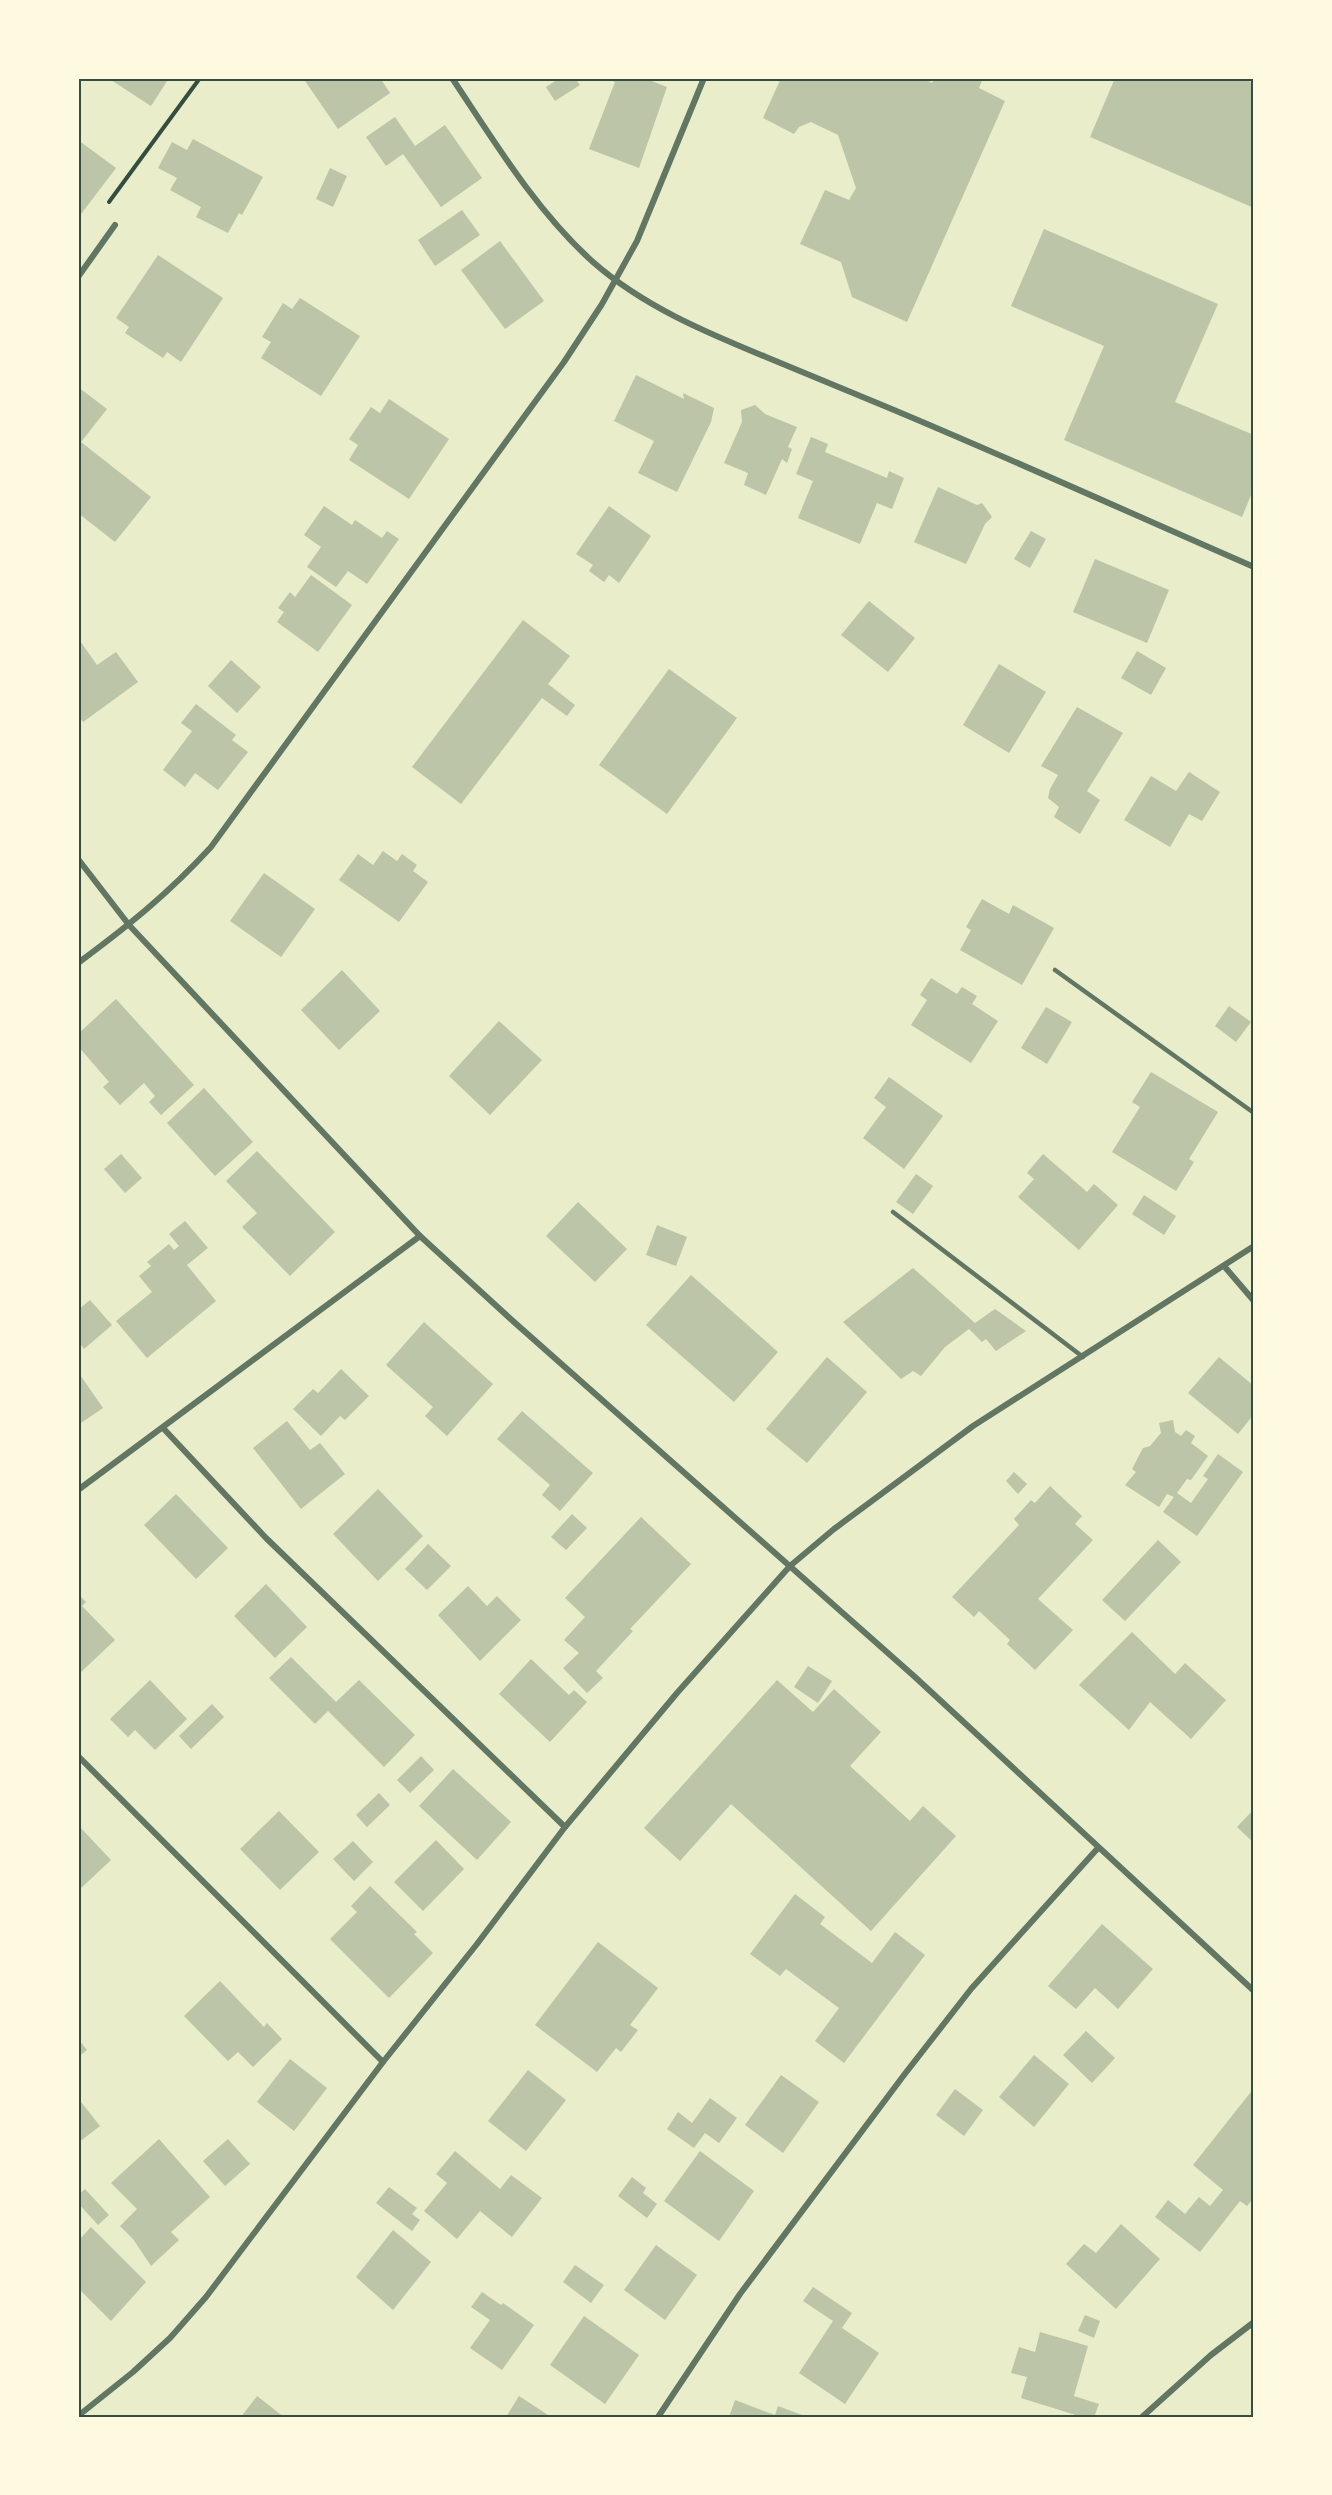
<svg xmlns="http://www.w3.org/2000/svg" width="1332" height="2495" viewBox="0 0 1332 2495" font-family="'Public Sans',sans-serif">
<rect width="100%" height="100%" fill="#e9edc9"/>
<g fill="#bcc5a7">
<polygon points="108,78 169,78 151,106"/>
<polygon points="303,78 380,78 390,93 338,129"/>
<polygon points="560,78 575,78 580,85 555,101 546,87"/>
<polygon points="605,78 644,78 667,87 639,168 589,149 615,82"/>
<polygon points="781,78 923,78 932,83 935,78 983,78 979,88 1005,101 907,322 852,297 841,262 800,244 825,190 849,200 856,188 838,135 811,122 799,127 794,134 763,118"/>
<polygon points="1115,78 1242,78 1254,83 1254,208 1090,137"/>
<polygon points="395,117 415,146 445,125 482,178 441,207 403,154 386,166 366,137"/>
<polygon points="193,139 263,177 242,215 239,213 228,233 196,217 201,207 170,190 177,178 158,168 172,142 187,150"/>
<polygon points="78,140 116,168 78,218"/>
<polygon points="330,168 347,176 333,207 316,199"/>
<polygon points="462,210 480,235 435,266 418,240"/>
<polygon points="1044,229 1218,304 1175,402 1254,435 1254,488 1242,517 1064,440 1104,346 1011,306"/>
<polygon points="500,241 544,301 505,329 461,270"/>
<polygon points="158,255 223,298 181,362 167,352 163,358 125,333 129,327 116,318"/>
<polygon points="300,298 360,336 321,396 261,358 271,342 262,337 283,303 292,309"/>
<polygon points="636,375 684,399 683,393 714,408 711,422 677,492 638,473 654,441 614,421"/>
<polygon points="78,387 107,409 81,442 151,497 115,542 78,513"/>
<polygon points="389,399 449,439 409,499 349,460 358,445 349,439 371,407 380,413"/>
<polygon points="755,405 765,414 797,427 788,447 792,449 787,463 782,459 766,495 744,485 748,473 724,463 742,422 741,410"/>
<polygon points="811,437 828,444 825,452 887,478 889,471 904,478 892,509 877,503 860,544 798,518 813,481 796,474"/>
<polygon points="938,487 977,505 982,503 992,517 985,524 966,564 914,542"/>
<polygon points="324,506 352,525 355,520 382,538 387,531 399,539 367,584 348,571 336,587 307,567 321,547 304,535"/>
<polygon points="609,506 651,536 619,583 609,575 604,582 589,571 593,565 576,554"/>
<polygon points="1031,531 1046,539 1030,568 1014,559"/>
<polygon points="1095,559 1169,590 1147,643 1073,612"/>
<polygon points="311,575 352,605 318,652 277,622 284,612 278,608 290,592 295,597"/>
<polygon points="869,601 915,638 888,672 841,635"/>
<polygon points="523,620 570,656 548,684 575,705 567,716 542,698 461,804 412,767"/>
<polygon points="78,638 97,665 116,652 138,682 83,722 78,715"/>
<polygon points="1137,651 1166,668 1151,695 1121,678"/>
<polygon points="231,660 261,687 237,713 208,686"/>
<polygon points="999,664 1046,692 1009,753 963,725"/>
<polygon points="669,669 737,718 667,814 599,765"/>
<polygon points="196,704 236,735 232,740 248,752 218,790 195,773 185,787 163,770 192,731 181,723"/>
<polygon points="1077,707 1123,733 1087,791 1100,800 1080,834 1054,817 1059,807 1048,798 1050,789 1058,775 1041,766"/>
<polygon points="1189,772 1220,792 1202,821 1189,814 1170,847 1124,820 1151,776 1176,791"/>
<polygon points="383,851 397,861 402,854 417,865 413,871 428,882 399,922 339,880 358,854 373,865"/>
<polygon points="264,873 315,909 281,957 230,921"/>
<polygon points="982,899 1009,914 1013,905 1054,928 1022,985 960,950 971,930 966,927"/>
<polygon points="342,970 380,1011 339,1050 301,1010"/>
<polygon points="931,978 957,994 962,987 977,996 972,1004 998,1021 971,1063 911,1025 927,1000 920,995"/>
<polygon points="116,999 194,1085 161,1115 149,1102 155,1096 144,1083 120,1105 103,1087 109,1082 78,1046 78,1034"/>
<polygon points="1229,1006 1251,1022 1236,1042 1215,1026"/>
<polygon points="1046,1007 1072,1022 1047,1064 1021,1048"/>
<polygon points="499,1021 542,1060 490,1115 449,1076"/>
<polygon points="1151,1072 1218,1112 1189,1159 1194,1162 1176,1191 1112,1152 1140,1107 1132,1102"/>
<polygon points="889,1077 943,1116 904,1169 863,1138 886,1107 874,1098"/>
<polygon points="204,1088 253,1142 215,1176 167,1123"/>
<polygon points="257,1151 335,1232 290,1276 242,1227 257,1213 226,1181"/>
<polygon points="121,1154 142,1178 125,1193 104,1169"/>
<polygon points="1043,1154 1087,1192 1094,1184 1118,1205 1079,1250 1018,1197 1034,1179 1027,1173"/>
<polygon points="916,1174 933,1186 913,1214 896,1202"/>
<polygon points="1144,1195 1176,1216 1164,1235 1132,1214"/>
<polygon points="578,1202 627,1249 595,1282 546,1236"/>
<polygon points="185,1221 208,1248 187,1265 216,1301 147,1358 116,1321 152,1292 139,1276 151,1266 147,1262 169,1244 174,1250 179,1246 169,1234"/>
<polygon points="657,1225 687,1237 676,1266 646,1255"/>
<polygon points="913,1268 975,1323 995,1309 1026,1331 996,1351 986,1339 982,1342 969,1329 945,1347 921,1376 913,1371 901,1379 843,1322"/>
<polygon points="691,1275 778,1352 734,1402 646,1325"/>
<polygon points="90,1300 112,1325 84,1349 78,1341 78,1310"/>
<polygon points="424,1322 493,1384 447,1436 425,1416 433,1407 386,1365"/>
<polygon points="827,1357 867,1392 807,1463 766,1429"/>
<polygon points="1219,1357 1254,1386 1254,1414 1238,1434 1188,1393"/>
<polygon points="341,1369 369,1396 345,1420 340,1416 321,1436 293,1409 313,1389 318,1393"/>
<polygon points="78,1372 103,1408 78,1425"/>
<polygon points="522,1411 593,1473 560,1511 542,1495 550,1485 497,1439"/>
<polygon points="1173,1420 1175,1432 1181,1436 1186,1430 1195,1436 1191,1443 1208,1456 1191,1480 1187,1479 1177,1493 1191,1503 1208,1479 1203,1476 1218,1454 1243,1472 1197,1536 1163,1512 1174,1497 1167,1494 1159,1507 1125,1485 1136,1472 1132,1469 1143,1448 1150,1446 1161,1433 1159,1423"/>
<polygon points="287,1421 310,1450 320,1443 345,1474 301,1509 253,1448"/>
<polygon points="1014,1472 1027,1484 1018,1494 1006,1481"/>
<polygon points="1050,1486 1082,1516 1075,1524 1093,1540 1038,1599 1073,1630 1035,1670 1007,1644 1010,1640 979,1611 974,1617 952,1597 1019,1525 1014,1519 1031,1500 1035,1503"/>
<polygon points="378,1489 423,1536 378,1581 333,1534"/>
<polygon points="176,1494 228,1548 196,1579 144,1525"/>
<polygon points="572,1514 587,1528 566,1550 551,1537"/>
<polygon points="641,1517 691,1564 630,1629 633,1631 596,1671 603,1678 587,1693 563,1668 579,1653 564,1640 585,1617 565,1598"/>
<polygon points="1158,1540 1181,1562 1125,1621 1102,1600"/>
<polygon points="428,1544 451,1566 427,1590 405,1569"/>
<polygon points="266,1584 307,1627 275,1658 234,1616"/>
<polygon points="468,1586 487,1606 497,1596 521,1620 480,1661 438,1615"/>
<polygon points="78,1594 86,1602 82,1606 115,1640 79,1674"/>
<polygon points="1132,1632 1175,1674 1185,1663 1226,1700 1191,1739 1150,1702 1129,1730 1079,1685"/>
<polygon points="291,1657 336,1702 359,1680 415,1735 384,1767 328,1711 315,1724 269,1678"/>
<polygon points="531,1659 569,1695 574,1690 587,1702 550,1742 499,1694"/>
<polygon points="808,1666 832,1681 818,1703 794,1687"/>
<polygon points="150,1680 187,1719 155,1750 135,1730 128,1737 110,1719"/>
<polygon points="777,1680 813,1712 834,1689 881,1732 850,1766 910,1821 923,1806 956,1836 871,1931 731,1804 680,1861 644,1828"/>
<polygon points="212,1704 224,1717 191,1749 179,1736"/>
<polygon points="421,1756 434,1770 410,1793 397,1780"/>
<polygon points="453,1769 511,1822 477,1860 419,1806"/>
<polygon points="379,1793 390,1805 367,1827 356,1815"/>
<polygon points="1254,1809 1254,1843 1237,1827"/>
<polygon points="279,1811 319,1852 280,1890 240,1849"/>
<polygon points="78,1825 111,1860 78,1891"/>
<polygon points="436,1840 464,1869 423,1911 394,1882"/>
<polygon points="353,1841 373,1862 354,1881 333,1859"/>
<polygon points="370,1886 417,1932 414,1934 433,1953 389,1998 330,1939 357,1912 351,1906"/>
<polygon points="795,1894 825,1917 820,1924 872,1963 895,1932 925,1955 844,2063 815,2041 839,2008 786,1969 780,1976 750,1954"/>
<polygon points="1102,1924 1153,1969 1118,2009 1095,1988 1076,2009 1048,1986"/>
<polygon points="598,1942 658,1988 630,2025 638,2030 621,2052 616,2048 597,2072 535,2025"/>
<polygon points="220,1981 264,2027 267,2023 282,2039 253,2067 238,2052 228,2061 184,2016"/>
<polygon points="1086,2031 1115,2058 1092,2083 1063,2055"/>
<polygon points="78,2039 87,2050 78,2057"/>
<polygon points="1034,2055 1069,2084 1034,2127 999,2097"/>
<polygon points="290,2059 327,2088 294,2131 257,2102"/>
<polygon points="528,2070 566,2100 526,2151 488,2121"/>
<polygon points="781,2075 819,2102 783,2153 745,2125"/>
<polygon points="1254,2088 1254,2198 1247,2206 1240,2201 1200,2252 1155,2217 1168,2200 1185,2214 1199,2197 1210,2206 1223,2190 1193,2165"/>
<polygon points="955,2089 983,2110 964,2136 936,2115"/>
<polygon points="710,2098 737,2118 719,2143 705,2133 694,2148 667,2129 678,2112 692,2123"/>
<polygon points="81,2102 100,2126 78,2143 78,2105"/>
<polygon points="159,2139 210,2197 171,2232 179,2240 151,2266 133,2239 120,2226 137,2209 111,2183"/>
<polygon points="228,2139 250,2164 225,2186 203,2161"/>
<polygon points="455,2151 500,2189 511,2175 542,2198 512,2237 480,2211 457,2239 424,2211 447,2183 436,2174"/>
<polygon points="700,2151 754,2191 719,2241 664,2201"/>
<polygon points="632,2177 646,2188 643,2193 657,2204 647,2218 618,2196"/>
<polygon points="389,2187 417,2208 412,2214 420,2220 412,2231 376,2203"/>
<polygon points="85,2189 109,2215 98,2225 78,2203 78,2195"/>
<polygon points="1121,2224 1160,2259 1116,2309 1066,2264 1084,2244 1096,2253"/>
<polygon points="91,2227 146,2282 111,2321 78,2288 78,2241"/>
<polygon points="393,2230 431,2262 393,2310 356,2277"/>
<polygon points="656,2245 697,2275 665,2320 624,2290"/>
<polygon points="575,2265 604,2285 591,2303 563,2282"/>
<polygon points="813,2287 852,2313 842,2328 879,2353 845,2404 799,2373 833,2321 803,2301"/>
<polygon points="482,2292 501,2305 503,2303 534,2325 502,2370 470,2348 490,2320 471,2307"/>
<polygon points="1085,2315 1100,2321 1094,2338 1078,2331"/>
<polygon points="584,2316 639,2355 605,2404 550,2365"/>
<polygon points="1040,2332 1088,2346 1074,2396 1099,2404 1094,2417 1082,2417 1021,2398 1027,2377 1011,2373 1019,2347 1035,2352"/>
<polygon points="257,2396 284,2417 241,2417"/>
<polygon points="519,2396 551,2417 506,2417"/>
<polygon points="735,2400 775,2415 778,2406 802,2415 801,2417 729,2417"/>
</g>
<g fill="none" stroke-linecap="round" stroke-linejoin="round">
<polyline stroke="#344e41" stroke-width="4" points="109,202 200,78"/>
<g stroke="#617663" stroke-width="4.5">
<polyline points="1055,970 1254,1113"/>
<polyline points="893,1212 1083,1357"/>
</g>
<g stroke="#617663" stroke-width="6">
<path d="M452,78c42,63 84,133 141,184 50,44 112,70 173,95 38,16 77,32 116,48 125,52 248,108 372,162"/>
<polyline points="78,277 115,225"/>
<polyline points="78,859 129,925 420,1236 514,1322 915,1677 1254,1991"/>
<path d="M78,963c50,-37 90,-69 133,-116l353,-485 38,-58 35,-63 67,-163"/>
<polyline points="1224,1266 1254,1301"/>
<polyline points="163,1428 266,1538 565,1827"/>
<polyline points="78,1490 420,1236"/>
<polyline points="78,1756 383,2062"/>
<polyline points="78,2416 133,2372 170,2338 206,2297 383,2062 477,1944 565,1827 677,1693 790,1566 834,1529 973,1426 1254,1246"/>
<polyline points="658,2417 740,2294 904,2075 971,1989 1098,1848"/>
<polyline points="1142,2417 1211,2355 1254,2322"/>
</g>
</g>
<rect width="1332" height="2495" fill="none" stroke="#fefae0" stroke-width="159"/>
<rect x="80" y="80" width="1172" height="2336" fill="none" stroke="#344e41" stroke-width="2"/>
</svg>
